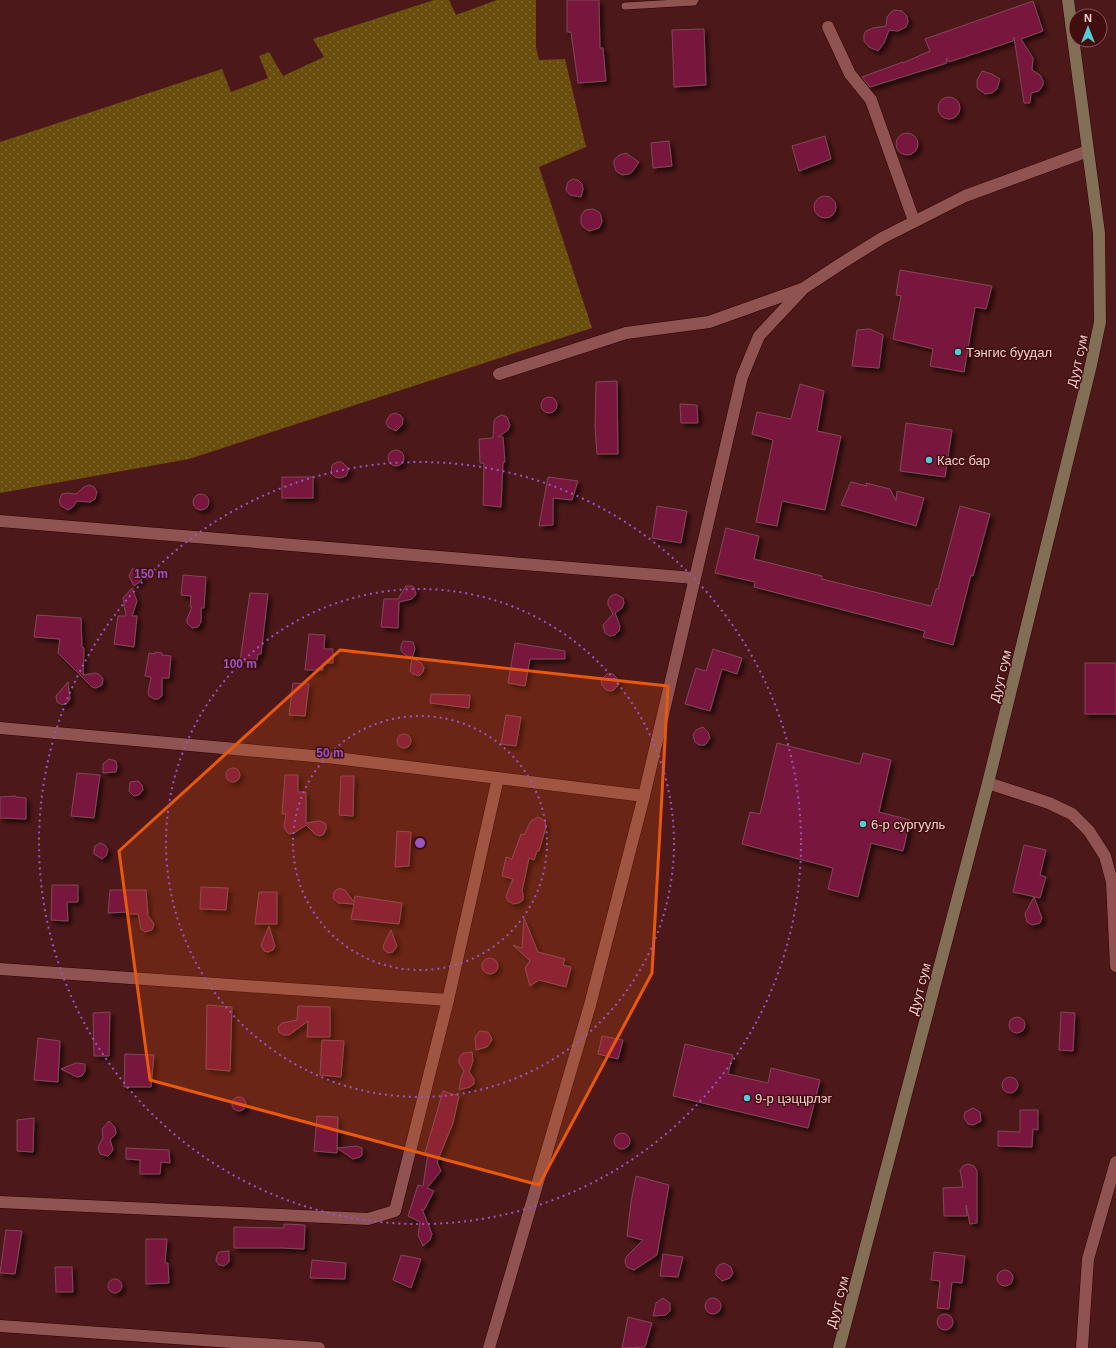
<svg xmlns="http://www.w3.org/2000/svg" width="1116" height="1348" viewBox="0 0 1116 1348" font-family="Helvetica,sans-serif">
<defs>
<pattern id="grass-dots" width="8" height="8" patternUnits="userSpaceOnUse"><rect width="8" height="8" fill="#6a4e0e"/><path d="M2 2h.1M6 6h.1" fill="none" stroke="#806630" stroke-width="1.8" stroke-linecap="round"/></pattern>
<filter id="shadow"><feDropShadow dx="3.5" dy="3.5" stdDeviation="2" flood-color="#0009"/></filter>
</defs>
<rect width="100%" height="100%" fill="#4d1819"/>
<polygon fill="url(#grass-dots)" points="434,0 449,0 456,15 497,0 536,0 536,47 539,60 565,59 586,147 539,167 592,328 189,459 0,493 0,142 222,69 231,92 268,78 259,56 269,52 283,76 324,57 313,39"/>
<g fill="#79193e" stroke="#804757" filter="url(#shadow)">
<polygon points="567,0 599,0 600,48 603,48 606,81 578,83 571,32 567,32"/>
<polygon points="1033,1 1043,31 1021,39 1033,58 1032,70 1040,75 1043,81 1043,85 1039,91 1031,93 1030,103 1024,103 1014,37 1013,41 949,62 946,58 947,63 870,87 862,77 903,62 903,63 930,51 925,39"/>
<polygon points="895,10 902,11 907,16 908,22 906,27 898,31 889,30 884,43 878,51 869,47 864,41 864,34 866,31 873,28 886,26 887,17 892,11"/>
<polygon points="704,29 706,85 674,87 672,30"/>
<polygon points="982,71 992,74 1000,79 997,89 992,93 985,94 977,88 977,80"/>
<circle cx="949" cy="108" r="11"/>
<circle cx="907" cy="144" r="11"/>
<polygon points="825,136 831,159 799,171 792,146"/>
<polygon points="669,141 672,166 653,168 651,143"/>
<polygon points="626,153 639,162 632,172 629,174 622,175 616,171 614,164 614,160 619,155"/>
<polygon points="573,179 578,180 582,184 583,189 581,197 570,195 566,190 568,182"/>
<circle cx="825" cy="207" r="11"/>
<polygon points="593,209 599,212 601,215 602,222 599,228 589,231 583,227 581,223 581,216 585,210"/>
<polygon points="900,270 992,286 986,309 975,307 964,372 930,366 933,349 893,339 901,296 896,295"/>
<polygon points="870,329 883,335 879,368 852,366 857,330"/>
<polygon points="617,381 618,454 597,454 595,427 596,382"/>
<polygon points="800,384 824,391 817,431 841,436 825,510 782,501 777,526 756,522 773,440 752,434 757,412 791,419"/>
<circle cx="549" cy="405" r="8"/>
<polygon points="680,404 697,405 698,423 681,423"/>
<polygon points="395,413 400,415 403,419 402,425 396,431 388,427 386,422 390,415"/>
<polygon points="502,415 507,417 510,425 508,430 498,437 503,437 505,462 503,462 501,507 483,505 484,463 480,463 479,439 493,438 494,421 497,417"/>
<polygon points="906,423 952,430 945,477 900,471"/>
<circle cx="396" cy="458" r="8"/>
<polygon points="337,462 342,462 348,468 348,471 346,476 340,478 335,477 331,473 332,465"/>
<rect x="282" y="477" width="31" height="21"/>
<polygon points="548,477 578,481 572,500 553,498 553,525 539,526"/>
<polygon points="851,482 867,486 866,483 890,489 896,501 897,491 924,498 916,526 841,505"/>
<polygon points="89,485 94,487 97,492 95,499 90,502 77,501 73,507 68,510 61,506 59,501 62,494 67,493 76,494 84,487"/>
<circle cx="201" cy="502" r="8"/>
<polygon points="657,506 687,511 681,543 652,538"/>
<polygon points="960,506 990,514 973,576 971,575 953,645 923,637 925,631 754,587 755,582 715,573 726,528 759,536 754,559 822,576 822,579 931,606 936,589 938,589"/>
<polygon points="132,569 138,569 143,575 141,581 134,586 129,576"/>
<polygon points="183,575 206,577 204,608 201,608 201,622 198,627 192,628 187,623 187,619 192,607 190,607 191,596 181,595"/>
<polygon points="406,586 412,586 414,587 416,594 412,599 399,602 398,628 381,627 384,599 398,599"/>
<polygon points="132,588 137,601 132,616 137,616 134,647 114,644 118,616 126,616 123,598"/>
<polygon points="250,593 268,594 261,654 258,654 256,664 240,661"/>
<polygon points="616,594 623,598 624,603 622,608 615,613 620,626 619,631 615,635 610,636 605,633 603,625 613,614 608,605 608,600 611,596"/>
<polygon points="37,615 81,618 82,647 84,648 83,675 96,673 100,675 103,679 102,685 96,688 92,687 58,653 60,639 34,637"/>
<polygon points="309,634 325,635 324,649 333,649 333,663 323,663 323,670 305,670"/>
<polygon points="403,641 413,642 415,649 412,658 421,663 424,667 423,672 419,676 413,674 410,671 412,658 404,654 401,651 401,646"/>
<polygon points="515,643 565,651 565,659 530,659 525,686 508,683"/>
<polygon points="713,649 742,658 737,674 722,669 710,711 685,704 696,668 706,671"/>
<polygon points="155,652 162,653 162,655 171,656 169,678 162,678 162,696 158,699 154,699 149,696 148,693 151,677 145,676 149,653 155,654"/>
<rect x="1085" y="663" width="31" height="51"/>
<polygon points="607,674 613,674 617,678 619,684 614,690 611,691 606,690 602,685 601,680"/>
<polygon points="68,682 70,699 67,703 62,705 57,702 56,696"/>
<polygon points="293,683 309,684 305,716 289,715"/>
<polygon points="431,694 470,695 469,708 430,703"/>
<polygon points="506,715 521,717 516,746 501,744"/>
<polygon points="703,727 708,732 710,738 705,745 699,745 695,742 693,735 696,730"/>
<circle cx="404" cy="741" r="7"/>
<polygon points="777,743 860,764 863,753 891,760 879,812 910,820 903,851 871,843 858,897 828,889 833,868 742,844 750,812 760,814"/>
<polygon points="109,759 116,761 117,767 116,772 103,773 103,764"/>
<circle cx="233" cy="775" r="7"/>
<polygon points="77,773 100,775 94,818 71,816"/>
<polygon points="285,775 298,775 298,792 306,792 306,823 320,821 326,824 326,829 324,834 320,836 315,834 306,825 294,833 289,834 286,831 284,827 286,814 282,814"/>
<polygon points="341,776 354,776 353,816 339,815"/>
<polygon points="138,781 142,785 143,790 139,795 134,796 129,791 130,782"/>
<polygon points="16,796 16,797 26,798 26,819 0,818 0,797"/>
<polygon points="538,817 545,821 546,827 539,851 537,851 534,860 529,858 522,891 523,894 523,900 519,903 513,904 508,901 506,896 513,879 502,876 506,857 512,859 521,834 524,835 531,821"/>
<polygon points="397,831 411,832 409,866 395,867"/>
<polygon points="100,843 105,845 108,850 106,856 102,859 94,854 94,851 95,846"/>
<polygon points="1024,845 1046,850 1040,875 1046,877 1040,898 1013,892"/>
<polygon points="52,885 78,885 78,902 67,902 68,921 51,920"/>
<polygon points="201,887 228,888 226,910 200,909"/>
<polygon points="339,888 345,890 354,902 355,896 402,903 399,924 351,919 354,904 338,903 333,898 334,892"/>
<polygon points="110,890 146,890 148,914 147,914 154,924 152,930 145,932 141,929 138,914 127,914 127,912 108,913"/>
<polygon points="259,892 277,892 277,924 255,924"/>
<polygon points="1034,897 1042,918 1040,923 1032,925 1027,922 1025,914"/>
<polygon points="524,918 538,952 565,959 563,965 571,967 566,987 539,980 530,986 525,968 530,961 513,945 522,948"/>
<polygon points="269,926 275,946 273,950 268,952 264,951 261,945"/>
<polygon points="391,930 397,946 393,952 388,953 384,950 383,946"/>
<circle cx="490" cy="966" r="8"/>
<polygon points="207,1005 232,1007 230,1071 206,1069"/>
<polygon points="298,1006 330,1007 330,1037 307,1037 308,1021 289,1035 284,1035 279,1032 278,1027 282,1023 297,1020"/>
<polygon points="110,1012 109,1056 94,1056 93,1013"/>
<polygon points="1061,1012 1075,1013 1073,1051 1059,1050"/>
<circle cx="1017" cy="1025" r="8"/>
<polygon points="480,1031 488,1032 491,1037 492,1040 487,1047 476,1050 475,1037"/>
<polygon points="602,1036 623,1040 618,1059 598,1054"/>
<polygon points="38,1038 60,1041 58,1082 34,1080"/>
<polygon points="322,1040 344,1041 341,1077 320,1075"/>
<polygon points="685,1044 733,1055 728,1074 768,1083 771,1068 820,1080 808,1128 673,1096"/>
<polygon points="472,1052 473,1061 469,1072 474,1079 474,1084 470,1087 459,1090 461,1078 464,1071 459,1063 459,1058 463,1053"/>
<polygon points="125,1054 154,1055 151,1087 124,1087"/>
<polygon points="76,1063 85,1064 85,1071 82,1076 77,1077 61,1069"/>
<circle cx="1010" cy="1085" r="8"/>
<polygon points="443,1091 459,1096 453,1123 437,1162 441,1171 427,1188 434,1191 424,1210 422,1209 432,1234 430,1240 423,1246 418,1235 420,1222 408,1216 418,1185 423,1186 428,1153 425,1153"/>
<circle cx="239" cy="1104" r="7"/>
<polygon points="973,1108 980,1112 981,1121 973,1125 968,1124 964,1118 965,1112"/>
<polygon points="1020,1110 1038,1110 1038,1130 1033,1129 1032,1147 998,1146 998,1131 1020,1132"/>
<polygon points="317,1116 338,1117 337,1148 357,1146 362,1148 362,1155 360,1157 353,1159 337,1148 337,1153 314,1151"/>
<polygon points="34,1118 33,1152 17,1151 17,1120"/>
<polygon points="109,1121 115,1127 116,1134 110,1140 113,1149 111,1153 108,1156 100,1154 98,1147 103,1138 102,1129"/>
<circle cx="622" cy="1141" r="8"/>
<polygon points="126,1148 169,1150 170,1163 161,1162 160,1174 140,1174 140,1160 126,1159"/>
<polygon points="968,1164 974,1166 977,1171 977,1223 970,1224 966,1205 967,1216 944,1216 943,1188 963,1187 960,1170 963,1166"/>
<polygon points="636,1176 669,1185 657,1255 634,1270 627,1267 625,1262 626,1257 643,1240 627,1236 631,1202"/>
<polygon points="284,1224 305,1225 304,1249 281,1248 234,1248 234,1227 284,1228"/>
<polygon points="6,1230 22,1231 15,1274 0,1273"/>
<polygon points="146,1239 167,1239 165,1263 168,1263 169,1283 146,1284"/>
<polygon points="229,1251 229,1262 224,1266 219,1265 216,1261 217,1255 219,1252"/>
<polygon points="934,1252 965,1256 962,1283 952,1282 949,1309 937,1308 940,1281 931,1280"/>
<polygon points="663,1254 683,1257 678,1277 660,1276"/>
<polygon points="401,1255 421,1259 411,1288 393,1280"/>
<polygon points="312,1260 346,1263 345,1279 310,1278"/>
<polygon points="724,1263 731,1267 733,1273 730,1278 722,1281 716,1275 716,1270 719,1265"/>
<polygon points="55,1267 72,1267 73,1292 56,1292"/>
<circle cx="1005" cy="1278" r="8"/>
<circle cx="115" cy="1286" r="7"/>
<circle cx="713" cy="1306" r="8"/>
<polygon points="663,1298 670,1303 670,1311 666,1315 653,1316 656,1303"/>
<circle cx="945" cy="1322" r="8"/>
<polygon points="628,1317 652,1323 645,1347 622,1348"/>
</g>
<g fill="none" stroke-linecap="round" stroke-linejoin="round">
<defs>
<polyline id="lane" points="625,6 694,2 695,0"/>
<g id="street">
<polyline points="828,27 850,74 871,100 914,221"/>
<polyline points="499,374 626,333 709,322 802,289"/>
<polyline points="0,521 694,578"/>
<polyline points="0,728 336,758 644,796"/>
<polyline points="988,783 1049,803 1072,814 1089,831 1105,856 1112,882 1116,966"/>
<polyline points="0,969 448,1000"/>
<polyline points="0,1202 368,1219 395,1211 448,1000 498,778"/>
<polyline points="0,1326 319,1348"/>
<polyline points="489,1348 590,1005 644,796 742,377 759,336 804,288 842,263 882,238 965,196 1088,151"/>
<polyline points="1082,1348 1088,1259 1116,1162"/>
</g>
<polyline id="secondary" points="839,1348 988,783 1091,365 1100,322 1099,233 1068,0"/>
</defs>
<use href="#lane" stroke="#300003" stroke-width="8"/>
<use href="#street" stroke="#300003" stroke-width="13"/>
<use href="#secondary" stroke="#300003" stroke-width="13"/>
<use href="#lane" stroke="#8f5351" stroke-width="7"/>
<use href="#street" stroke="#8f5351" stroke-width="12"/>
<use href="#secondary" stroke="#826f55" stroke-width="12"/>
</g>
<path fill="#e8590c" fill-opacity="0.2" stroke="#e8590c" stroke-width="3" stroke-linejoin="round" d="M340,650l328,36 -16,287 -113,212 -389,-105 -31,-229z"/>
<g fill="none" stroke="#9a55c3" stroke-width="2" stroke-dasharray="2 4">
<circle cx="420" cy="843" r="127"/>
<circle cx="420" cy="843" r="254"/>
<circle cx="420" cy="843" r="381"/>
</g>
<g fill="#52ccd6" stroke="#410d0f" stroke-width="1.5">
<circle cx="958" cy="352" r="4"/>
<circle cx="929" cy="460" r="4"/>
<circle cx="863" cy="824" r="4"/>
<circle cx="747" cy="1098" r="4"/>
</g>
<g text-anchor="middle" stroke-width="3" stroke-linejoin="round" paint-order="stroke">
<g font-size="13" fill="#f5d1cf" stroke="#410d0f" text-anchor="start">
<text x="966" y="357">Тэнгис буудал</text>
<text x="937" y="465">Касс бар</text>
<text x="871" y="829">6-р сургууль</text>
<text x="755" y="1103">9-р цэццрлэг</text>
</g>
<g font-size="13" fill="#f5d1cf" stroke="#410d0f">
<text transform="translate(1077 361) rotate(-77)" y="5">Дуут сум</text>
<text transform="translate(1000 676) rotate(-76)" y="5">Дуут сум</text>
<text transform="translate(919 989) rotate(-75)" y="5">Дуут сум</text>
<text transform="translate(837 1302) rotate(-75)" y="5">Дуут сум</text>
</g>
</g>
<circle cx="420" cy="843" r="6" fill="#9a55c3" stroke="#410d0f" stroke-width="2"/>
<g font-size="12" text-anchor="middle" font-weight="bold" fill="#9a55c3" stroke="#410d0f" stroke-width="3" stroke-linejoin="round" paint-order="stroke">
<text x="151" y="578">150 m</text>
<text x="240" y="668">100 m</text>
<text x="330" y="757">50 m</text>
</g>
<g transform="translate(1088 28)"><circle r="19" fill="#410d0f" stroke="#895b5c"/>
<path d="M0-3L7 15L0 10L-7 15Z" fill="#52ccd6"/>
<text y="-6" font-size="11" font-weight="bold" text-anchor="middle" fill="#f5d1cf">N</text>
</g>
</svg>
